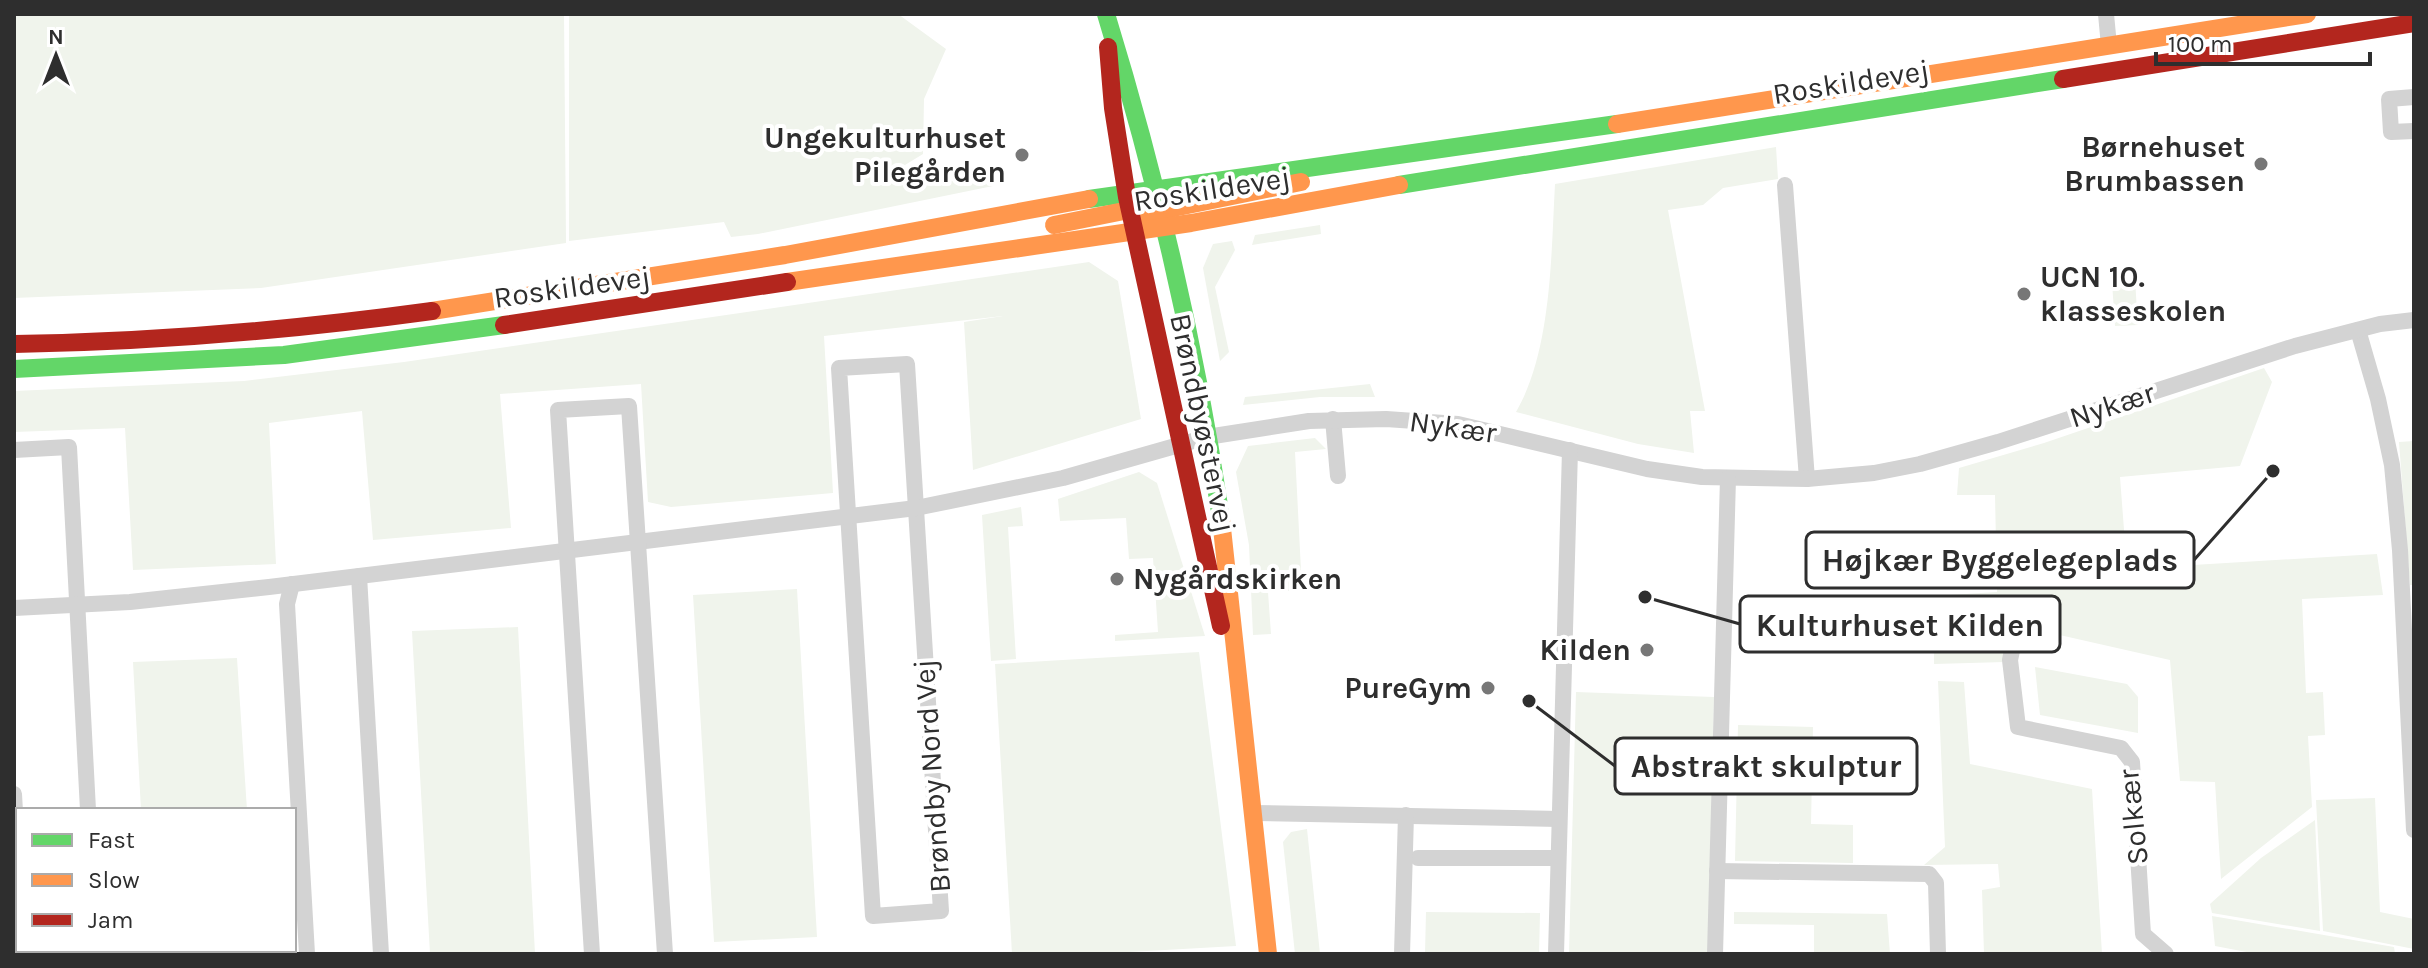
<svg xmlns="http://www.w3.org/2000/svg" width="2428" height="968" viewBox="0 0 2428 968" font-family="Karla,sans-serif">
<rect width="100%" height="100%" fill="#fff"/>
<g fill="#f0f4ec">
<polygon points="14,14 564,14 566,243 261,288 14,298"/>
<polygon points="569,14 898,14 946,49 924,99 923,154 905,165 908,178 914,186 985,176 1008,177 993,186 758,234 731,237 724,222 569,241"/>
<path d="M1776,147l2,32 -55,9 -20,17 -35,5 37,201h-15l4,42 -56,-9 -122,-32c36,-62 35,-158 39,-228z"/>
<polygon points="1320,225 1321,234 1252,245 1255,235"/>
<polygon points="1232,241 1235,250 1215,287 1229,352 1220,361 1203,268 1213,244"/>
<polygon points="1089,262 1118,281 1141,419 973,470 964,322 1003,316 824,336 833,493 671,507 648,502 641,384 500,394 511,528 373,540 362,411 269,423 276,564 133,570 125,428 14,432 14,391 244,381 404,362"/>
<polygon points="2135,280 2138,325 2115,326 2112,282"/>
<polygon points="2264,368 2272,382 2240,466 2120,477 2127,569 2377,554 2383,595 2302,599 2306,693 2323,692 2325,735 2308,736 2312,807 2221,879 2215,782 2180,781 2170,660 2024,627 2005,662 1934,664 1934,596 1997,592 1995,495 1957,495 1959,468 2044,443"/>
<polygon points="1370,384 1375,397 1320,397 1243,405 1245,397"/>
<polygon points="1315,438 1326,449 1295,452 1302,590 1268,592 1271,634 1253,635 1249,545 1236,472 1248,446"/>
<polygon points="2414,441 2414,585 2410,585 2399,442"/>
<polygon points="1139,472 1157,483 1205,636 1115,641 1115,635 1158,632 1153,558 1129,559 1126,518 1060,521 1058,499"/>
<polygon points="1021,507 1023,526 1008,527 1016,659 991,661 982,515"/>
<polygon points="797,589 817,937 714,942 693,595"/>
<polygon points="518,627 535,954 430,954 412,631"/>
<polygon points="1199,652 1236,946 1094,954 1012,954 995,664"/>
<polygon points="237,658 247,810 141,810 133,662"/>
<polygon points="2035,667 2127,684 2138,697 2138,733 2040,715"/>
<polygon points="1938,681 1964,682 1970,764 2092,789 2102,954 1984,954 1982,890 2000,887 1998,864 1924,865 1945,847"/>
<polygon points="1576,692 1714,697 1708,954 1569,954"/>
<polygon points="1738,725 1813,727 1811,824 1853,825 1853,863 1735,861"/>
<polygon points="2375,798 2380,912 2414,919 2414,949 2323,931 2316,800"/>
<polygon points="2315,820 2320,931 2212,913 2210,904 2261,858"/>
<polygon points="1307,829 1320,954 1295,954 1283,842 1291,832"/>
<polygon points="1426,912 1540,913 1539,954 1425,954"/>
<polygon points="1734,912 1887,914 1890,954 1814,954 1814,925 1734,924"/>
<polygon points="2212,916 2394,947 2395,954 2257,954 2215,946"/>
<polygon points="149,950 256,950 256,954 150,954"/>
</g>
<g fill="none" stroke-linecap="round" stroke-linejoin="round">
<g stroke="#d3d3d3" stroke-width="16">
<polyline points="2106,14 2109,46"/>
<polyline points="2414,97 2389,99 2391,132 2414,131"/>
<polyline points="1785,185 1807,479"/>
<polyline points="2358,330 2378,399 2392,465 2400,550 2414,830"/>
<polygon points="907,364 941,911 873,916 839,368"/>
<polyline points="1333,419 1338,476"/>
<polyline points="14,450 69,447 88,810"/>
<polyline points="359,576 381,954"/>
<polyline points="292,584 287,604 307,954"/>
<polyline points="14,608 130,602 269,587 916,508 1063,478 1207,437 1309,421 1386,419 1458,424 1647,469 1702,477 1807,479 1874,473 1920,464 1998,442 2295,346 2380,324 2414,320"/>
<polyline points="2020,613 2010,660 2018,727 2121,748 2132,762 2143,934 2166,954"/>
<polyline points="14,794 18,865"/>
<polyline points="1254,813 1559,819"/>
<polyline points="1418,858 1558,858"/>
<polyline points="1717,871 1929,874 1936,883 1938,954"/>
<polyline points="23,950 23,954"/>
<polyline points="96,950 97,954"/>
<polyline points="592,954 558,410 629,406 665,954"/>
<polyline points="1402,954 1406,815"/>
<polyline points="1556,954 1570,450"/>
<polyline points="1715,954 1728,478"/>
</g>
<g stroke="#63d668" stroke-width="18">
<path d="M1106,14c51,166 90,333 115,505"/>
<polyline points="1399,185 2063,79"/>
<polyline points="1089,199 1617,124"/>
<polyline points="14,369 284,355 504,325"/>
</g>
<g stroke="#ff974d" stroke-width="18">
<polyline points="1617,124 2307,14"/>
<polyline points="1147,218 1173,208 1301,182"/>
<polyline points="1054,225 1144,207"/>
<polyline points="787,282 1191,223 1399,185"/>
<polyline points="432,311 785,255 1089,199"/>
<polyline points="1221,519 1268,954"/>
</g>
<g stroke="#b3261e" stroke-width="18">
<polyline points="1108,47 1113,108 1127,197 1221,626"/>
<polyline points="2063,79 2414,23"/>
<polyline points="504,325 787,282"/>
<path d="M14,344c141,-2 279,-14 418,-33"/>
</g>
</g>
<g fill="#777" stroke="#fff" stroke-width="3">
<circle cx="1022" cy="155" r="8"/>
<circle cx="2261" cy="164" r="8"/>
<circle cx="2024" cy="294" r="8"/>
<circle cx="1117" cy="579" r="8"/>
<circle cx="1647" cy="650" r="8"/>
<circle cx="1488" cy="688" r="8"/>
</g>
<g text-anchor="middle" stroke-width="8" stroke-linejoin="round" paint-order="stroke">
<g font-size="30" fill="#2e2e2e" stroke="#fff">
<text transform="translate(1851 82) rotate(-9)" y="10">Roskildevej</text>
<text transform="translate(1212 189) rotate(-9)" y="10">Roskildevej</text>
<text transform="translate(572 287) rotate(-8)" y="10">Roskildevej</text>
<text transform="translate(2112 405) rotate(-18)" y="10">Nykær</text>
<text transform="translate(1203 423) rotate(78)" y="10">Brøndbyøstervej</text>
<text transform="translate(1453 427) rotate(8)" y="10">Nykær</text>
<text transform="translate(932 776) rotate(-94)" y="10">Brøndby Nord Vej</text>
<text transform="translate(2133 817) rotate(-96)" y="10">Solkær</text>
</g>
<g font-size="30" font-weight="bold" fill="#2e2e2e" stroke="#fff" text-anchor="end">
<text x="1006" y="148">Ungekulturhuset<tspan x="1006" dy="34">Pilegården</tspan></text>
<text x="2245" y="157">Børnehuset<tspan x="2245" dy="34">Brumbassen</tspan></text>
<text x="2040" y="287" text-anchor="start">UCN 10.<tspan x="2040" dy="34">klasseskolen</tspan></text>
<text x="1133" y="589" text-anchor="start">Nygårdskirken</text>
<text x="1631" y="660">Kilden</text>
<text x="1472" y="698">PureGym</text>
</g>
</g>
<path fill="none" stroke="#2e2e2e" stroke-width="3" d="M2273 471L2194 560M1645 597L1740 624M1529 701L1615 766"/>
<g fill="#2e2e2e" stroke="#fff" stroke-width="3">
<circle cx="2273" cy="471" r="8"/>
<circle cx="1645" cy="597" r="8"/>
<circle cx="1529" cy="701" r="8"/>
</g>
<g fill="#fff" stroke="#2e2e2e" stroke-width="3">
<rect x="1806" y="532" width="388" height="56" rx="8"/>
<rect x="1740" y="596" width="320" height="56" rx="8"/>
<rect x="1615" y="738" width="302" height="56" rx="8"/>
</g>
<g font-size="32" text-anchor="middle" font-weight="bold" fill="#2e2e2e">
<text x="2000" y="571">Højkær Byggelegeplads</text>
<text x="1900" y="636">Kulturhuset Kilden</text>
<text x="1766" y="777">Abstrakt skulptur</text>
</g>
<rect width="2428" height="968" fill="none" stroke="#2e2e2e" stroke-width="32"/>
<rect x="16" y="808" width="280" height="144" fill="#ffffff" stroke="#ababab" stroke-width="2"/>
<rect x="32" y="834" width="40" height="12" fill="#63d668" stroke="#ababab" stroke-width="2"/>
<text x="88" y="848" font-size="24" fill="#2e2e2e">Fast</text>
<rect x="32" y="874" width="40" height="12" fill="#ff974d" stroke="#ababab" stroke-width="2"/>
<text x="88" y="888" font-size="24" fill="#2e2e2e">Slow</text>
<rect x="32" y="914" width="40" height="12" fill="#b3261e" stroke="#ababab" stroke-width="2"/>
<text x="88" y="928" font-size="24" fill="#2e2e2e">Jam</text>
<g transform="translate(56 56)" stroke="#ffffff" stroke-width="6" paint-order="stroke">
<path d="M0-6L14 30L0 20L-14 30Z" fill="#2e2e2e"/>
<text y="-12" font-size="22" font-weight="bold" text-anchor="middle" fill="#2e2e2e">N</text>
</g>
<path d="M2156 52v12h214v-12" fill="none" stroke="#2e2e2e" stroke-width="4"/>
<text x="2168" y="52" font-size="24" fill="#2e2e2e" stroke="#ffffff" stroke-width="6" paint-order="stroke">100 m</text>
</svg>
